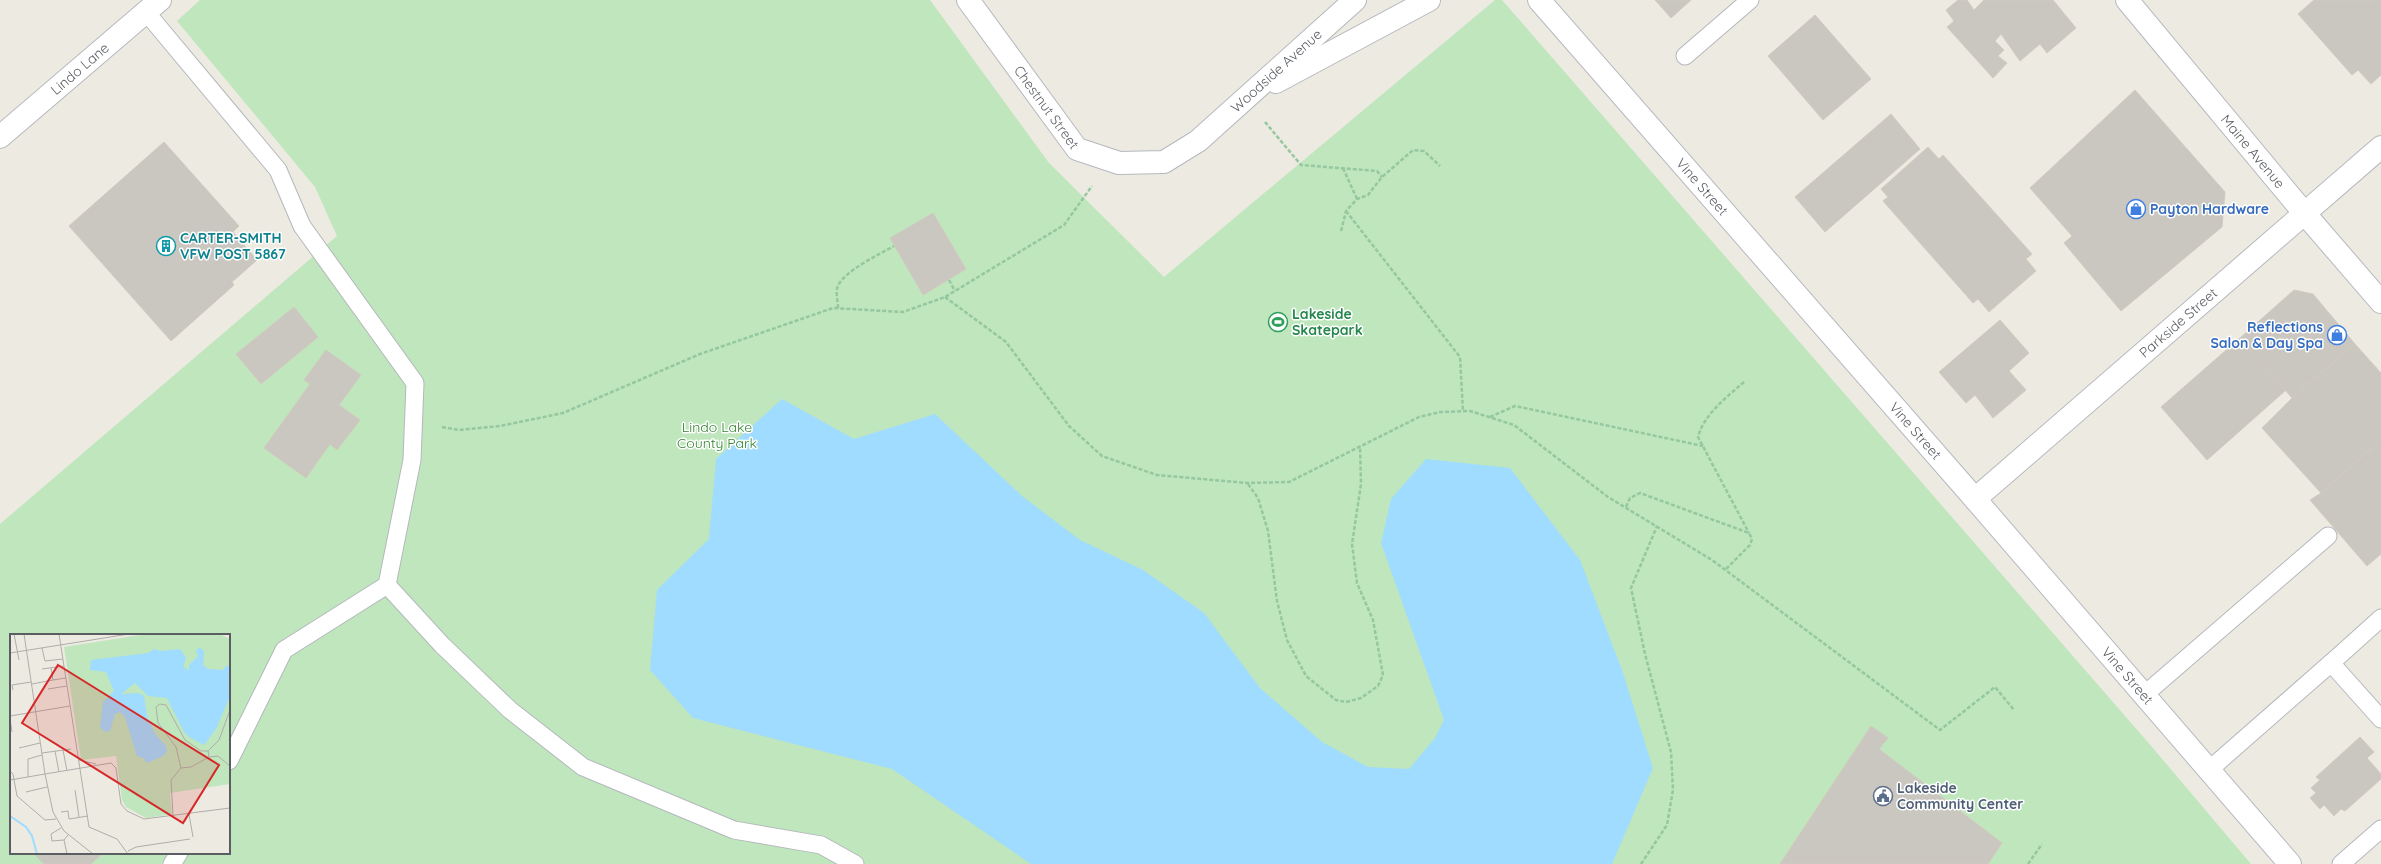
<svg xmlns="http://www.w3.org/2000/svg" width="2381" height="864" viewBox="0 0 2381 864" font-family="Quicksand,sans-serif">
<rect width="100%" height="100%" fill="#edeae1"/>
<path fill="#bfe6bc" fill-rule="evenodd" d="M200,0h730l119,163 115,114 331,-277h7l650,747 99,117h-2251v-340l337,-288 -22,-49 -138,-166zM11,635h218v218h-218z"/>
<polygon fill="#9fdcff" points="782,399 854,439 935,414 1022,496 1080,540 1143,570 1204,613 1260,688 1322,742 1368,767 1409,769 1435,738 1444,720 1381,543 1391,499 1426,459 1510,468 1580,560 1622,670 1653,768 1612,864 1031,864 892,769 693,718 650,670 657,590 709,539 716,459"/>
<g fill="#cac6c0" stroke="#d2cbbf">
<polygon points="1655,0 1691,0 1671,18"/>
<polygon points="1958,0 1967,0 1974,10 1984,0 2053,0 2076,28 2047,53 2040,44 2020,61 2001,34 1995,41 2004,50 1998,56 2007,63 1993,78 1947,27 1954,21 1946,10"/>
<polygon points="2314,0 2381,0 2381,75 2371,84 2358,70 2352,75 2298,14"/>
<polygon points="1815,15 1871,79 1823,120 1768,56"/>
<polygon points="2135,90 2225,192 2222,227 2121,311 2064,243 2072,236 2030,188"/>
<polygon points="1891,114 1920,149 1825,232 1795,197"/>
<polygon points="164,142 239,226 233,232 257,260 232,282 234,285 171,341 69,226"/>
<polygon points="1928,147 1939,159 1943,155 2032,254 2026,259 2036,271 1989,312 1978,299 1973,303 1883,201 1888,197 1881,189"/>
<polygon points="933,213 966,269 923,295 890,238"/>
<polygon points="2294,290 2313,294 2355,344 2292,398 2240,338"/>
<polygon points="294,307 318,337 261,384 236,354"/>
<polygon points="2000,320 2029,353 2009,371 2026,390 1993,418 1975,395 1966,403 1939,372"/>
<polygon points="2240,338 2286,390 2207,460 2161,407"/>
<polygon points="2355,344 2381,373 2381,440 2321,493 2262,428 2292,398"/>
<polygon points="326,350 361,375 339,405 360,420 337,450 330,444 306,478 264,448 310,384 304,380"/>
<polygon points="2381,440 2381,554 2367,566 2310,500 2321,493"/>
<polygon points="1871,726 1888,738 1879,749 2002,843 1988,864 1780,864"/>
<polygon points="2360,737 2374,752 2367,758 2381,774 2381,779 2345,811 2341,809 2334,816 2324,805 2320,809 2310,798 2316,793 2311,788 2320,780 2316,777"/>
<polygon points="33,853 103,853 91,864 44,864"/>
</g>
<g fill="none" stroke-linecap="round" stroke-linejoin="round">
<defs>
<g id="lane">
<polyline points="146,12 278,170 302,226 415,383 412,460 387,585 284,650 229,761"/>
<polyline points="1685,56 1750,0"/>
<polyline points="387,585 442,645 510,710 583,767 734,830 821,845 855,864"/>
<polyline points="2331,663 2381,618"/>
<polyline points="2144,695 2328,536"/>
<polyline points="2209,770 2331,663 2381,719"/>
<polyline points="172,864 179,853"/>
<polyline points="2341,864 2381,829"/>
</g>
<g id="secondary">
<path id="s1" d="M968,0l109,149 42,14 45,-1 34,-21 157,-141"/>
<path id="s2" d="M1539,0l436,499 315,365"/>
<path id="s3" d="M2127,0l178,214 76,88"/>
<polyline points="1276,82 1429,0"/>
<path id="s4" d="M0,137l160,-137"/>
<path id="s5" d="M1975,499l406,-352"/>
</g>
</defs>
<use href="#lane" stroke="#b4b8bc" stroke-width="19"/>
<use href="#secondary" stroke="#b5b9be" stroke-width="24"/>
<g stroke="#95c7a0" stroke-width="2.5" stroke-dasharray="4 2" stroke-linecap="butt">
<polyline points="1265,122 1301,165 1377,171 1382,177"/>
<polyline points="1343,168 1357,199"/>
<polyline points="1346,211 1460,357 1463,411"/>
<polyline points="1341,231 1346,211 1357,199 1368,195 1382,177 1413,150 1424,151 1440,166"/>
<polyline points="949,280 955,291"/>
<polyline points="945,297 1006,342 1069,426 1102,456 1157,475 1247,483 1289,482 1419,417 1440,412 1470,411 1514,425 1608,497 1712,560 1940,730 1995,687 2014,710"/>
<path d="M838,308c0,-7 -3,-17 0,-22 6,-15 42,-32 56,-40"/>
<path d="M1744,382c-17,15 -40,32 -46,55l51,96"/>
<polyline points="1490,417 1515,406 1703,446"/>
<polyline points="442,427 459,430 500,426 563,413 700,354 833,308 903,312 945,297 1064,225 1092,186"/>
<polyline points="1248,484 1258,498 1268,531 1277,601 1287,640 1306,676 1336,700 1346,702 1361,698 1378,686 1383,675 1373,620 1357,583 1352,544 1361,484 1360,446"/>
<polyline points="1626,507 1630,498 1640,493 1749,533 1752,539 1750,545 1725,570"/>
<polyline points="1641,864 1667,825 1673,790 1671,752 1645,654 1631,588 1657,526"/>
<polyline points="2028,864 2042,844"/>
</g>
<use href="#lane" stroke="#fff" stroke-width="17"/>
<use href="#secondary" stroke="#fff" stroke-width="22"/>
</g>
<defs>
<symbol id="shop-ring" viewBox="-11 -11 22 22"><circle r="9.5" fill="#fff" stroke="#3f7fe0" stroke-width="1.5"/><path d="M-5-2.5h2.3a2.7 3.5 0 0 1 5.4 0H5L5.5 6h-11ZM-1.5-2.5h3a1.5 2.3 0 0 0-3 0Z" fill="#3f7fe0"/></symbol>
<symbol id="building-ring" viewBox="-11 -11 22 22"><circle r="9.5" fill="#fff" stroke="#0f9aa8" stroke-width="1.5"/><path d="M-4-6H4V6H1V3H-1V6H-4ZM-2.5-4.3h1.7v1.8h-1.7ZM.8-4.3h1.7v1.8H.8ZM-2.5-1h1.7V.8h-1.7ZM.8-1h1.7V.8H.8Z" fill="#0f9aa8"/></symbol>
<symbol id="stadium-ring" viewBox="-11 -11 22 22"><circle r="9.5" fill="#fff" stroke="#2e9e5b" stroke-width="1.5"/><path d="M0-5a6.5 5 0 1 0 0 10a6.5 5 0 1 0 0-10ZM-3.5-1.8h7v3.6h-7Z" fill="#2e9e5b"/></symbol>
<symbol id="civic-ring" viewBox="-11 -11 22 22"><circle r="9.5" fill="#fff" stroke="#5c6f8a" stroke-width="1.5"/><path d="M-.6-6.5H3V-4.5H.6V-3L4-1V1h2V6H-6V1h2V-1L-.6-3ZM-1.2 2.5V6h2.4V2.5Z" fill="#5c6f8a"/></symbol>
</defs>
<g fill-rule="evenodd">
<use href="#shop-ring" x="2125" y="198" width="22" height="22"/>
<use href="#building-ring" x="155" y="235" width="22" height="22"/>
<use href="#stadium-ring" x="1267" y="311" width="22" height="22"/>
<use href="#shop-ring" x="2326" y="324" width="22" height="22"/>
<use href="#civic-ring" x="1872" y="785" width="22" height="22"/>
</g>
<g text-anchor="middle" stroke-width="3" stroke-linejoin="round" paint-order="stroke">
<g font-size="14" fill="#5a5e63" stroke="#fff">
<text dy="5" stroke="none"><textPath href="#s4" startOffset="105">Lindo Lane</textPath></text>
<text dy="5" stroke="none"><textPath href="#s1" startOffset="419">Woodside Avenue</textPath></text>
<text dy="5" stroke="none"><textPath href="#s1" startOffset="133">Chestnut Street</textPath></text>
<text dy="5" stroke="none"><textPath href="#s3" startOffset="197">Maine Avenue</textPath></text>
<text dy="5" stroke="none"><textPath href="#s2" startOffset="248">Vine Street</textPath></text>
<text dy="5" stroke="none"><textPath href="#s5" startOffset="269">Parkside Street</textPath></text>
<text dy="5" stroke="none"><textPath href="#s2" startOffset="572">Vine Street</textPath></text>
<text dy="5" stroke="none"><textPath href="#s2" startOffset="896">Vine Street</textPath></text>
</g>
<g font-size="14" font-weight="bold" fill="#366cbe" stroke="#fff" text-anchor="start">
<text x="2150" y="214">Payton Hardware</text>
<text x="2323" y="332" text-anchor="end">Reflections<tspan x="2323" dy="16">Salon &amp; Day Spa</tspan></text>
</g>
<g font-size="14" font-weight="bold" fill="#0d838f" stroke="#fff" text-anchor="start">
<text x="180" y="243">CARTER-SMITH<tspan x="180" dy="16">VFW POST 5867</tspan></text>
</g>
<g font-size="14" font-weight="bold" fill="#27864d" stroke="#fff" text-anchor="start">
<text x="1292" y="319">Lakeside<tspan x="1292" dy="16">Skatepark</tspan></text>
</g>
<g font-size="14" fill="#338330" stroke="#fff">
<text x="717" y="432">Lindo Lake<tspan x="717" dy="16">County Park</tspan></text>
</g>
<g font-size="14" font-weight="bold" fill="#4e5e75" stroke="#fff" text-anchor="start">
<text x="1897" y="793">Lakeside<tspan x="1897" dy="16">Community Center</tspan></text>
</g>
</g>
<g transform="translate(10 634)">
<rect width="220" height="220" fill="#edeae1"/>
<path d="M136,0h74l10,5v145l-60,9 2,21 -26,4 -20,-11 -4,-7 -6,-44 -35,4 -17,-113z" fill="#bfe6bc"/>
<path d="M189,13l5,4 -1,14 5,4 15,1 4,-5 3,3v28l-14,33 -12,16 -15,-8 -5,-5 -17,-34 -19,-2 -13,-13 -14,11 18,-1 5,3 3,20 8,18 11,12 1,5 -4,5 -16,7 -4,-5 -6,-2 -12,-39 -5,-5 -5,2 -5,17 -4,1 -6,-4 3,-26 11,-11 -8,-19 -16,-2 1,-10 57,-7 6,-4 7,2 19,-2 6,9 -3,9 6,3v-5l9,-9 -2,-5z" fill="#9fdcff"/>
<path fill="none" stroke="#9fdcff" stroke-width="2" d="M0,182l16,11 6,9 5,18"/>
<path fill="none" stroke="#aeaeab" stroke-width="1" d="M4,0l5,26M14,0l21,140 8,38 11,19 29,23M49,0l30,193 28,12 11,15M32,14l3,13 18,-2M0,19l119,-19M41,34l2,12 13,-2M32,35l22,-3M22,50l21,-4M38,55l19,-3M3,56l-1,-5 19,-3M0,82l60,-10M0,85l2,13M9,114l21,-5M53,116l4,21M45,117l4,21M32,119l29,-4M199,123l9,-1 12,10M69,126l17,4M171,134l-5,-21 -18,-24 -2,-16 4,-3 6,1 19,35 16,11h7M0,137l3,3 4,22 28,24 11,-1M35,140l66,-11 5,5 5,36 6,7 17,8 86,-11M18,143v-18l14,-4M0,146l35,-6M65,156l4,27M16,158l21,-5M51,178l7,-1 1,8 19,-3M179,180l4,23M163,182l-2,-36 10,-12 10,-1 18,-10 -1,-6 11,-11 11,-30M51,194l-10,6 1,7 12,-1M118,217l8,-4 54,-8M57,220l-3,-14 4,-5"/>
<path fill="#d62828" fill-opacity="0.15" stroke="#d62828" stroke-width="2" d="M48,31l161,100 -36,58 -161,-100z"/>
<rect width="220" height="220" fill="none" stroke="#5a5e63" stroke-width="2"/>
</g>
</svg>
